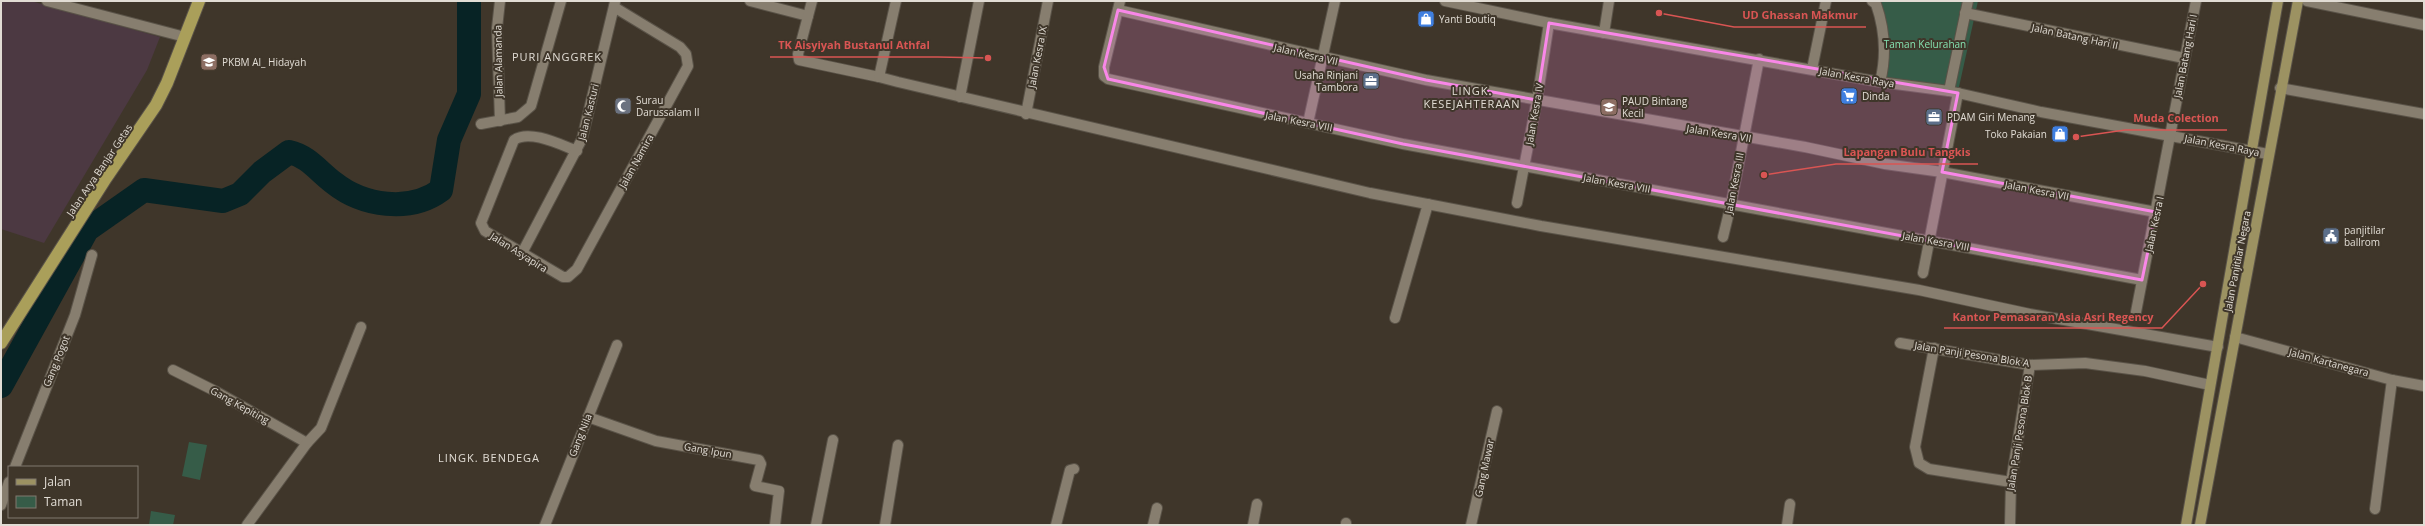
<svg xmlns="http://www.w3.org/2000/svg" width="2425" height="526" viewBox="0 0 2425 526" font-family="'Open Sans',sans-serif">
<rect width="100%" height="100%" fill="#3f362a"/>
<polygon fill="#4c3942" points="1,1 31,1 160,37 147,70 44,243 1,229"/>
<g fill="#365c48">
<polygon points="1881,1 1978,1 1957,96 1881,77 1879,11"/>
<polygon points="189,442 207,445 200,480 182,476"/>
<polygon points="151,511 175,515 173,525 149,525"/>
</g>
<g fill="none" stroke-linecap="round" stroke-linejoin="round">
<path stroke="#072325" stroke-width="24" d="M1,386l86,-156 57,-40 79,11 17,-7 22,-22 27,-20c19,4 30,20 45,31 29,23 76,30 107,7l8,-50 20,-46v-93"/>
<defs>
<g id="minor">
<polyline points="47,1 185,37"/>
<polyline points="750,1 808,16"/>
<polyline points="812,1 798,54 799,60 879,77"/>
<polyline points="896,1 879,77 898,82 1370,193 1541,226 1919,290 2030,314 2218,347"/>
<polyline points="1120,1 1104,67 1104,76 1108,79 1403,144 2142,280"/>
<polyline points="1445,1 1549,23 1880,82 1949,91 2041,112 2268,154"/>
<path d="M1872,1l4,3c9,26 11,50 4,78"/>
<polyline points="2307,1 2424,25"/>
<polyline points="1118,10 1426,80 1805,147 1885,164 1942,172 2156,212"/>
<polyline points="1965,13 2184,58"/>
<polyline points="1604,33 1609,1"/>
<polyline points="1812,69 1826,1"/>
<polyline points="2280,88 2424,114"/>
<polyline points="1949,91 1968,1"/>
<polyline points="960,97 979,1"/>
<polyline points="1026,114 1048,1"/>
<polyline points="500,121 497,28 500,1"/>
<polyline points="1308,123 1335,1"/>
<polyline points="481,124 518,117 531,106 561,1"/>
<path d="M577,151c-16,-6 -47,-22 -63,-11l-33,83 4,8 78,46h5l9,-8 111,-203 -2,-12 -6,-7 -66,-40"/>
<polyline points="1517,203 1537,100 1549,23"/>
<polyline points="1723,237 1731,204 1759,59"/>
<polyline points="522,253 582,139 615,2"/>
<polyline points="1923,273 1958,93"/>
<polyline points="2136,312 2196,1"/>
<polyline points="1395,318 1428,204"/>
<polyline points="2235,337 2392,380 2424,386"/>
<polyline points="1900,343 2030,365 2085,363 2145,371 2210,385"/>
<polyline points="1934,348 1915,447 1919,463 1929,469 2011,482"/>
<polyline points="173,370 215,391 307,443"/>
<polyline points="588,417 656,441 759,460 761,464 755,486 779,491 775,525"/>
<polyline points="15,467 75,315 92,255"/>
<polyline points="1,505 9,482"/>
<polyline points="2375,509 2392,380"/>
<polyline points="247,525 307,443 321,428 361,327"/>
<polyline points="545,525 617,345"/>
<polyline points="816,525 833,440"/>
<polyline points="885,525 898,445"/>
<polyline points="1056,525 1070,470 1074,469"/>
<polyline points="1153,525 1157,508"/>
<polyline points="1253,525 1257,504"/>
<polyline points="1346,525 1346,523"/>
<polyline points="1471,525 1497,411"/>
<polyline points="1787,525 1790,504"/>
<polyline points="2010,525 2011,482 2030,365"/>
</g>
<g id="major">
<polyline points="2186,525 2278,1"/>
<polyline points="2200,525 2298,1"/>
</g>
<polyline id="highway" points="1,343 106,178 156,105 167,83 199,1"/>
</defs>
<use href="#minor" stroke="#5a5348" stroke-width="12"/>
<use href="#major" stroke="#5a5348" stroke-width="12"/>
<use href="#highway" stroke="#5a5348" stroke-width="14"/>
<use href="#minor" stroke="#877e6f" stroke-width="10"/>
<use href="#major" stroke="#9c9262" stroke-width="10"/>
<use href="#highway" stroke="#aa9f5a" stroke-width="12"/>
</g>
<path fill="#f987e8" fill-opacity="0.2" stroke="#f987e8" stroke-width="3" stroke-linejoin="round" d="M1118,10l308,70 111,20 12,-77 409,70 -16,79 214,40 -14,68 -739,-136 -295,-65 -4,-12z"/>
<defs>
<symbol id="shop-square" viewBox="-11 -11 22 22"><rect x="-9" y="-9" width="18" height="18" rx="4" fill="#3f7fe0" stroke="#3f362a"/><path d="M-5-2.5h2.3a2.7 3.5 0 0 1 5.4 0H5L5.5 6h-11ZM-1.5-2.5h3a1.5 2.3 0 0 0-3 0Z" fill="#fff"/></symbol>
<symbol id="school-square" viewBox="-11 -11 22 22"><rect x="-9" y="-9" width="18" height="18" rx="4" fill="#8d6e63" stroke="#3f362a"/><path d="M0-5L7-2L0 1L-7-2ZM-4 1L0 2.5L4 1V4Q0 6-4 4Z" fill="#fff"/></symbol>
<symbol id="office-square" viewBox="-11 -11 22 22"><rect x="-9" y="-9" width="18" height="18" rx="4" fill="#5c6f8a" stroke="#3f362a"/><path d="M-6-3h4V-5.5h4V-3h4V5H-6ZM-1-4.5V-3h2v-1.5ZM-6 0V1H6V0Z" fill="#fff"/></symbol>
<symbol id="supermarket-square" viewBox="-11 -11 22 22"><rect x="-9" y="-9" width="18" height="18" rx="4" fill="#3f7fe0" stroke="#3f362a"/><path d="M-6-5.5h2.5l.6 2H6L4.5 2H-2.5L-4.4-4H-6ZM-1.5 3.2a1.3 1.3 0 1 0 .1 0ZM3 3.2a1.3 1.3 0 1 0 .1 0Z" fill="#fff"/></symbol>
<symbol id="mosque-square" viewBox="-11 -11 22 22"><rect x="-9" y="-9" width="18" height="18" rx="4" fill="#6b7280" stroke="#3f362a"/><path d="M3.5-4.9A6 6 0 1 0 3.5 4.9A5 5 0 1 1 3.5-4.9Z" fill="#fff"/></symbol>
<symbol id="civic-square" viewBox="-11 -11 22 22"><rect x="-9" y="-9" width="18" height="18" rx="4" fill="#5c6f8a" stroke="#3f362a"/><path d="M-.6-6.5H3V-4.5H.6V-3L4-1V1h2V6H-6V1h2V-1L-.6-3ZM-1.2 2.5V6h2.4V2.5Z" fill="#fff"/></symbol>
</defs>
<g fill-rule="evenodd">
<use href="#shop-square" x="1416" y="9" width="20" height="20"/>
<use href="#school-square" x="199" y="52" width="20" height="20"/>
<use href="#office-square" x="1361" y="71" width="20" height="20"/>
<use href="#supermarket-square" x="1839" y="86" width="20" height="20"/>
<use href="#mosque-square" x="613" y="96" width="20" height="20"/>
<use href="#school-square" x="1599" y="97" width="20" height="20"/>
<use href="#office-square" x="1924" y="107" width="20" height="20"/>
<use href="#shop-square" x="2050" y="124" width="20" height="20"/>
<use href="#civic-square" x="2321" y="226" width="20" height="20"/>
</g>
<g text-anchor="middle" stroke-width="4" stroke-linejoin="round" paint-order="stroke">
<g font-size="10" fill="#e1dcd4" stroke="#3f362a" text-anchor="start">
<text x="1439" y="23">Yanti Boutiq</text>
<text x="222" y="66">PKBM Al_ Hidayah</text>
<text x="1358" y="79" text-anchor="end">Usaha Rinjani<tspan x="1358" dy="12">Tambora</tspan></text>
<text x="1862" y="100">Dinda</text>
<text x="636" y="104">Surau<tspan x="636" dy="12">Darussalam II</tspan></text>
<text x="1622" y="105">PAUD Bintang<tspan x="1622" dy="12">Kecil</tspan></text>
<text x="1947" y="121">PDAM Giri Menang</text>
<text x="2047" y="138" text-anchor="end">Toko Pakaian</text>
<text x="2344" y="234">panjitilar<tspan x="2344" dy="12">ballrom</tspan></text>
</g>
<g font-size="10" fill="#e1dcd4" stroke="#3f362a">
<text transform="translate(2075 36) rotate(12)" y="4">Jalan Batang Hari II</text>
<text transform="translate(1306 54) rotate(13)" y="4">Jalan Kesra VII</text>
<text transform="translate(2185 56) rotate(-79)" y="4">Jalan Batang Hari I</text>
<text transform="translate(1037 57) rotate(-79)" y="4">Jalan Kesra IX</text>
<text transform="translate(498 61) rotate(-91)" y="4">Jalan Alamanda</text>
<text transform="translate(1857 77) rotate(10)" y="4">Jalan Kesra Raya</text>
<text transform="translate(588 112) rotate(-76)" y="4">Jalan Kasturi</text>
<text transform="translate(1534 114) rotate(-80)" y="4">Jalan Kesra IV</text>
<text transform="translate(1299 121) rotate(11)" y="4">Jalan Kesra VIII</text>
<text transform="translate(1719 133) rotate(9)" y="4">Jalan Kesra VII</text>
<text transform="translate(2222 145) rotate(11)" y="4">Jalan Kesra Raya</text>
<text transform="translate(636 161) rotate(-61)" y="4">Jalan Namira</text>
<text transform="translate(99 170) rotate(-56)" y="4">Jalan Arya Banjar Getas</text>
<text transform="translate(1617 183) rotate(10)" y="4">Jalan Kesra VIII</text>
<text transform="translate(1734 183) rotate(-79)" y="4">Jalan Kesra III</text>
<text transform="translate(2037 190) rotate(11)" y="4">Jalan Kesra VII</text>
<text transform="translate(2154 224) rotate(-78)" y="4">Jalan Kesra I</text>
<text transform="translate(1936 241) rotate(10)" y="4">Jalan Kesra VIII</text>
<text transform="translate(519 252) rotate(32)" y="4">Jalan Asyapira</text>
<text transform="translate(2237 261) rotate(-79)" y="4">Jalan Panjitilar Negara</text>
<text transform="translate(1972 354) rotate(9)" y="4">Jalan Panji Pesona Blok A</text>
<text transform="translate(56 361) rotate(-68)" y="4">Gang Pogot</text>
<text transform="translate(2329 362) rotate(15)" y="4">Jalan Kartanegara</text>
<text transform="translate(240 405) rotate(29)" y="4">Gang Kepiting</text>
<text transform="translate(2019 433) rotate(-81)" y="4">Jalan Panji Pesona Blok B</text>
<text transform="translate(580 435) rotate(-68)" y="4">Gang Nila</text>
<text transform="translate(708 450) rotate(10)" y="4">Gang Ipun</text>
<text transform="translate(1484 468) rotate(-78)" y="4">Gang Mawar</text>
</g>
<g font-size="10" fill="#85e2b1" stroke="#3f362a">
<text x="1925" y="48">Taman Kelurahan</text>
</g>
<g font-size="11" letter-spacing="1" fill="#e1dcd4" stroke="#3f362a">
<text x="557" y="61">PURI ANGGREK</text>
<text x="1472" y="95">LINGK.<tspan x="1472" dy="13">KESEJAHTERAAN</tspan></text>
<text x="489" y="462">LINGK. BENDEGA</text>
</g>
</g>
<path fill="none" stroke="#d95553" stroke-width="1.5" d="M1659 13L1734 27H1866M988 58L938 57H770M2076 137L2125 130H2227M1764 175L1836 164H1978M2203 284L2162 328H1944"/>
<g fill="#d95553" stroke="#3f362a" stroke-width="1.5">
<circle cx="1659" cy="13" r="4"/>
<circle cx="988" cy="58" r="4"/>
<circle cx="2076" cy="137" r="4"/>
<circle cx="1764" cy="175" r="4"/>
<circle cx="2203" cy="284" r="4"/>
</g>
<g font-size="11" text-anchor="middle" font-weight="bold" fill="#d95553" stroke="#3f362a" stroke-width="4" stroke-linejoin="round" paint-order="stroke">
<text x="1800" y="19">UD Ghassan Makmur</text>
<text x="854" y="49">TK Aisyiyah Bustanul Athfal</text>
<text x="2176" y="122">Muda Colection</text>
<text x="1907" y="156">Lapangan Bulu Tangkis</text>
<text x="2053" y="321">Kantor Pemasaran Asia Asri Regency</text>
</g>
<rect width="2425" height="526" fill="none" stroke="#e1dcd4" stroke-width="4"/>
<rect x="8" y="466" width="130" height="52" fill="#3f362a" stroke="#80786e"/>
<rect x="16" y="479" width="20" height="6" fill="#9c9262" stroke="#80786e"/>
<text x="44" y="486" font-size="12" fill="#e1dcd4">Jalan</text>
<rect x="16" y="496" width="20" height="12" fill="#365c48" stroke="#80786e"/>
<text x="44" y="506" font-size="12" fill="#e1dcd4">Taman</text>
</svg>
